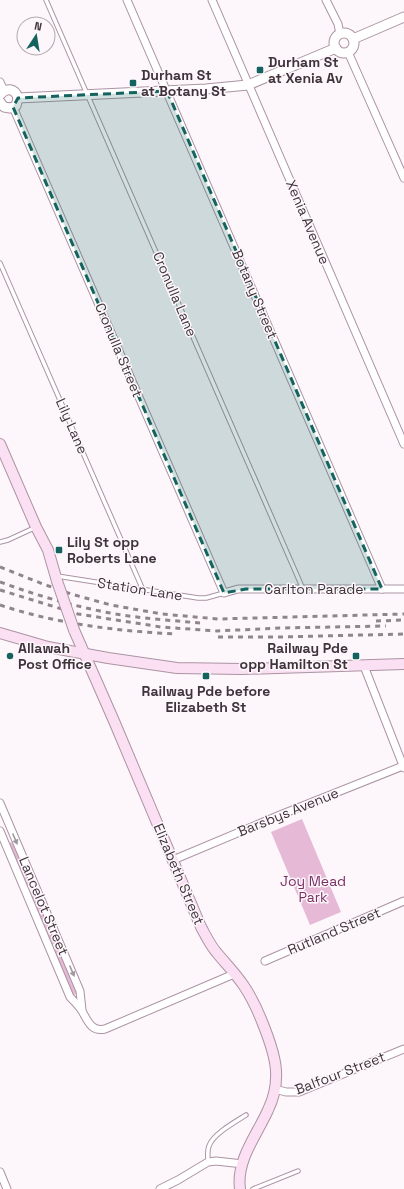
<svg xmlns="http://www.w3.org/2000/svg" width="404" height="1189" viewBox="0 0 404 1189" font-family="'Space Grotesk',sans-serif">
<rect width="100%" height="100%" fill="#fdf7fb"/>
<g fill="#e6b9d6">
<polygon points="302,819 341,912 310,925 271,832"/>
<polygon points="13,842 30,884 27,886 9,843"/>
<polygon points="33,892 55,943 52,945 30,893"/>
<polygon points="58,948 77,994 73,995 54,949"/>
</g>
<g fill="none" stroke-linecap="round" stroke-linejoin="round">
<defs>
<g id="service">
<polyline points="46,0 303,589"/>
<polyline points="0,263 143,590"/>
<polyline points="0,542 8,540 34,528"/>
<polyline points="57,576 198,598 206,598 224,593"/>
<path d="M208,1162c0,-5 -1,-11 1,-16 4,-12 26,-24 37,-31"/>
<polyline points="253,1189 298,1171"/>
</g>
<g id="minor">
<polyline points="127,0 382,589"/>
<polyline points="212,0 404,444"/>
<polyline points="326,0 338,24 340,34"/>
<polyline points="348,52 404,178"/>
<polyline points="0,82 4,91"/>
<polyline points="13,107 224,593 238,589 404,589"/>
<polyline points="364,666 404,768"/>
<polyline points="0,803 80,991 82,1010"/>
<path d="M0,831l70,166c4,4 9,9 12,14 6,10 9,21 23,18l129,-55"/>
<polyline points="173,860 280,815 403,766"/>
<polyline points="265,961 404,901"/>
<polyline points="275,1089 286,1092 299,1092 404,1049"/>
<polyline points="0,1172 7,1189"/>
<polyline points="160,1189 178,1180 208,1162 216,1161 243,1164"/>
</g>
<g id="tertiary">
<circle cx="344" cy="43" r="10"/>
<polyline points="353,39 404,17"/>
<path d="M0,95c6,-8 15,-7 18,3l-2,8 -6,2 -6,-1 -4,-5"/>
<polyline points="18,98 206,89 248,85 336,48"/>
</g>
<g id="secondary">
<polyline points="0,444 36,527 48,550 57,581"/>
<path d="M74,630l40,91 87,206c5,9 9,18 16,26 9,11 19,21 27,33 8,12 14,25 19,38 12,30 20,55 5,86 -11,25 -32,50 -28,79"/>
<polyline points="0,633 48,647 108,658 177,668 242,669 404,664"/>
</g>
</defs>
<use href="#service" stroke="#ac93a3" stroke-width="5.5"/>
<use href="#minor" stroke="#ac93a3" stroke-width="9"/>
<use href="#tertiary" stroke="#ac93a3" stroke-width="11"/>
<use href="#secondary" stroke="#ac93a3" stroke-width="12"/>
<use href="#service" stroke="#fff" stroke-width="3.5"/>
<use href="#minor" stroke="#fff" stroke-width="7"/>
<use href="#tertiary" stroke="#fff" stroke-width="9"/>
<use href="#secondary" stroke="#fae0f2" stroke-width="10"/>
<g stroke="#8f868c" stroke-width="3" stroke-dasharray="5 5" stroke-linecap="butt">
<polyline points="0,567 43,584 71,594 111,605 162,614 218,619 404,614"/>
<path d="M0,582c33,12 66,22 100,29 33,7 67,9 100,12"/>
<polyline points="0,590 78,614 161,627 217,631 279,628 386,626"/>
<path d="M0,605c57,19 117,26 176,29"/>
<polyline points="376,621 404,620"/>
<polyline points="218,637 281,637 404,634"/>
</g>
<defs>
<polyline id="secondary-bridge" points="57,581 74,630"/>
</defs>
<use href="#secondary-bridge" stroke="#ac93a3" stroke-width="12" stroke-linecap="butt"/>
<use href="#secondary-bridge" stroke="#fae0f2" stroke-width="10"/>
</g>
<defs><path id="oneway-solid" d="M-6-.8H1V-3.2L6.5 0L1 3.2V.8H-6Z"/></defs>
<g fill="#9f9a9d">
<use href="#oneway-solid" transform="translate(15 839) rotate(67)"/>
<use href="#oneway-solid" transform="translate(72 971) rotate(67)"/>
</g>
<path fill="#15635f" fill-opacity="0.2" stroke="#15635f" stroke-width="3" stroke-dasharray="8 5" stroke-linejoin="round" d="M167,91l215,498h-136l-22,4 -211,-486 5,-9z"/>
<g fill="#15635f" stroke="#fdf7fb" stroke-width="1.5">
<rect x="256" y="66" width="8" height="8" rx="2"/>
<rect x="129" y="79" width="8" height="8" rx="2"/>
<rect x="55" y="546" width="8" height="8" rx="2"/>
<circle cx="10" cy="656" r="4"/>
<rect x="352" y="652" width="8" height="8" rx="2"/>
<rect x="202" y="672" width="8" height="8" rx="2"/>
</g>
<g text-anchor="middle" stroke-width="3" stroke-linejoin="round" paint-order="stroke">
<g font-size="14" font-weight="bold" fill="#3f343b" stroke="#fdf7fb" text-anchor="start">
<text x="268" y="67">Durham St<tspan x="268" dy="16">at Xenia Av</tspan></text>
<text x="141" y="80">Durham St<tspan x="141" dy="16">at Botany St</tspan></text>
<text x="67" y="547">Lily St opp<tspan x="67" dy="16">Roberts Lane</tspan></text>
<text x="18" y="653">Allawah<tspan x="18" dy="16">Post Office</tspan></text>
<text x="348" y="653" text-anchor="end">Railway Pde<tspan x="348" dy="16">opp Hamilton St</tspan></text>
<text x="206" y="696" text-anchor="middle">Railway Pde before<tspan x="206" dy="16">Elizabeth St</tspan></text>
</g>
<g font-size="14" fill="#3f343b" stroke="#fdf7fb">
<text transform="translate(308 222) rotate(67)" y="5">Xenia Avenue</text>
<text transform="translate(175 294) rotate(67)" y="5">Cronulla Lane</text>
<text transform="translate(255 294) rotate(67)" y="5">Botany Street</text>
<text transform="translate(119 350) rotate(67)" y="5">Cronulla Street</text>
<text transform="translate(72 426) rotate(66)" y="5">Lily Lane</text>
<text transform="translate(140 589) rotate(9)" y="5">Station Lane</text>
<text x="314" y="594">Carlton Parade</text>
<text transform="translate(288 812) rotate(-22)" y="5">Barsbys Avenue</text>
<text transform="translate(179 874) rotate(67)" y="5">Elizabeth Street</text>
<text transform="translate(44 906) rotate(67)" y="5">Lancelot Street</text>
<text transform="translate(334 931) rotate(-23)" y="5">Rutland Street</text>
<text transform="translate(340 1073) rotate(-21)" y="5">Balfour Street</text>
</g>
<g font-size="14" fill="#783064" stroke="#fdf7fb">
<text x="313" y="886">Joy Mead<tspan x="313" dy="16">Park</tspan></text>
</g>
</g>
<g transform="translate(36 36) rotate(12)"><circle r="19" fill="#fdf7fb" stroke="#b1a9ae"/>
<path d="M0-3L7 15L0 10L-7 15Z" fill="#15635f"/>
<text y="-6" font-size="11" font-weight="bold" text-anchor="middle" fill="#3f343b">N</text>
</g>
</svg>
